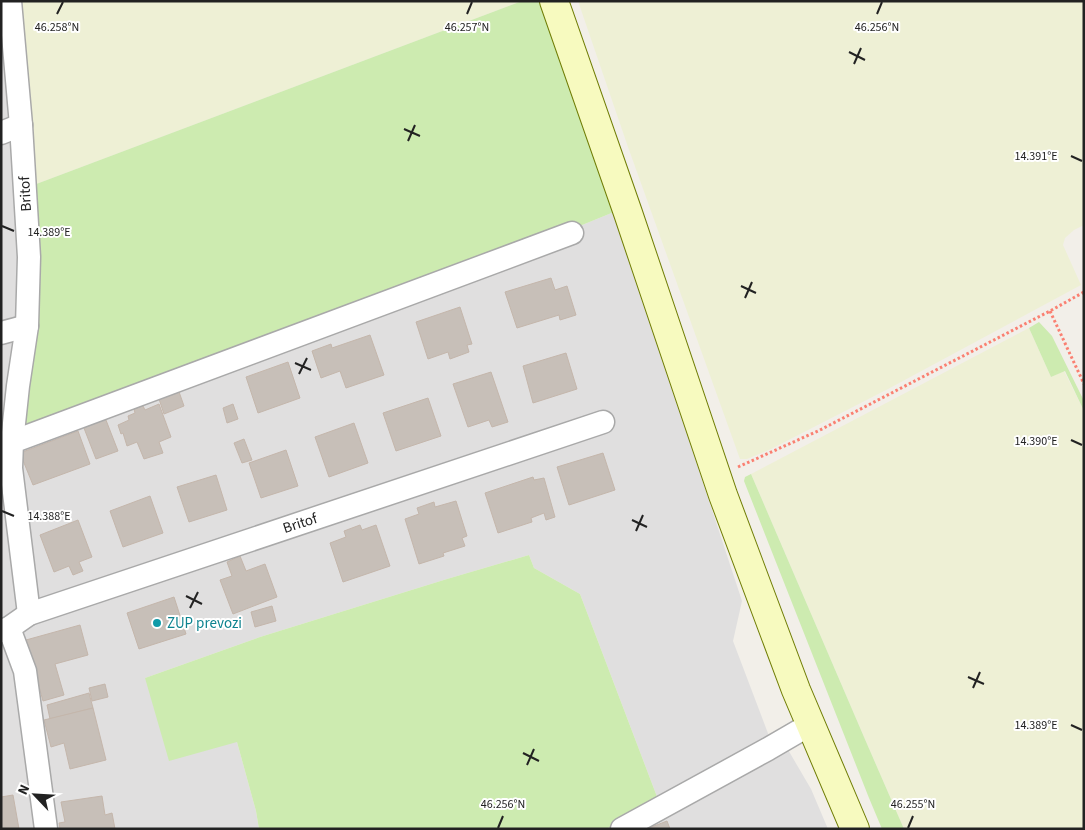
<svg xmlns="http://www.w3.org/2000/svg" width="1085" height="830" viewBox="0 0 1085 830" font-family="'Source Sans 3',sans-serif">
<rect width="100%" height="100%" fill="#f2efe9"/>
<polygon fill="#e0dfdf" points="1,1 37,267 538,243 614,212 742,601 733,641 772,744 787,748 811,789 828,829 606,829 659,802 580,594 534,568 529,555 447,579 260,637 145,678 237,742 256,811 259,829 1,829"/>
<g fill="#eef0d5">
<polygon points="16,1 522,1 31,186"/>
<polygon points="578,1 1084,1 1084,225 1074,230 1065,238 1063,245 1081,285 888,389 771,449 747,459 740,459 628,147"/>
<polygon points="1029,328 1051,377 1064,371 1084,411 1084,829 904,829 864,737 751,474"/>
</g>
<g fill="#cdebb0">
<polygon points="522,1 539,1 614,212 538,243 27,429 21,415 31,186"/>
<polygon points="1039,322 1052,336 1084,401 1084,411 1065,371 1051,377 1029,328"/>
<polygon points="751,474 864,737 904,829 882,829 869,798 744,481 745,477"/>
<polygon points="529,555 534,568 580,594 659,802 606,829 259,829 256,811 237,742 169,761 145,678 260,637 447,579"/>
</g>
<g fill="#c7bfb8" stroke="#c4b6ab">
<polygon points="551,278 555,290 567,286 576,315 560,320 559,315 517,328 505,292"/>
<polygon points="460,307 472,344 467,345 469,352 450,359 448,352 428,359 416,322"/>
<polygon points="370,335 384,375 346,388 340,371 321,378 312,351 331,344 332,348"/>
<polygon points="566,353 577,389 533,403 523,366"/>
<polygon points="288,362 300,398 258,413 246,377"/>
<polygon points="491,372 508,422 492,427 489,420 468,427 453,384"/>
<polygon points="178,389 184,406 164,414 158,396"/>
<polygon points="428,398 441,436 396,451 383,413"/>
<polygon points="159,404 171,437 159,442 163,453 144,459 137,442 127,446 123,433 121,434 118,425 129,420 128,416 135,413 134,409 143,406 145,410"/>
<polygon points="233,404 238,419 227,423 223,408"/>
<polygon points="104,415 118,451 96,459 82,423"/>
<polygon points="354,423 368,463 329,477 315,437"/>
<polygon points="78,431 90,464 33,485 20,453"/>
<polygon points="244,439 252,460 242,463 234,443"/>
<polygon points="286,450 298,486 261,498 249,463"/>
<polygon points="603,453 615,490 569,505 557,467"/>
<polygon points="216,475 227,510 189,522 177,487"/>
<polygon points="533,477 534,480 544,478 555,517 546,520 544,513 531,518 532,522 498,533 485,493"/>
<polygon points="150,496 163,533 123,547 110,511"/>
<polygon points="456,501 467,536 462,538 465,546 443,553 444,556 419,564 405,519 419,514 417,508 434,502 435,507"/>
<polygon points="78,520 92,557 79,562 83,571 73,575 69,566 54,572 40,535"/>
<polygon points="360,525 362,530 376,525 390,566 343,582 330,543 346,537 344,531"/>
<polygon points="240,556 246,571 265,564 277,597 233,614 220,580 232,576 227,562"/>
<polygon points="174,597 186,634 139,649 127,613"/>
<polygon points="272,606 276,621 255,627 251,612"/>
<polygon points="80,625 88,655 55,664 64,695 43,701 26,640"/>
<polygon points="105,684 108,697 92,701 89,688"/>
<polygon points="89,693 93,708 50,719 47,705"/>
<polygon points="93,708 106,760 70,769 64,743 51,747 44,720"/>
<polygon points="13,795 19,829 1,829 1,797"/>
<polygon points="102,796 105,815 112,813 115,829 60,829 59,823 65,822 61,802"/>
<polygon points="667,821 670,829 649,829 649,828"/>
</g>
<g fill="none" stroke-linecap="round" stroke-linejoin="round">
<defs>
<g id="street">
<polyline points="10,1 21,125 29,257 27,326 18,386 12,442"/>
<polyline points="1,133 21,125"/>
<polyline points="1,333 27,326"/>
<polyline points="29,614 11,468 12,442 572,233"/>
<polyline points="9,628 25,671 46,829"/>
<polyline points="1,631 9,628 29,614 603,422"/>
<polyline points="622,829 768,749 811,724"/>
</g>
<polyline id="secondary" points="554,1 628,213 723,495 796,690 855,829"/>
</defs>
<use href="#street" stroke="#a9a9a9" stroke-width="25"/>
<use href="#secondary" stroke="#707d05" stroke-width="30"/>
<g stroke="#fa8072" stroke-width="3" stroke-dasharray="2.5 2.5" stroke-linecap="butt">
<polyline points="1050,311 1084,384"/>
<polyline points="738,467 820,430 1050,311 1084,292"/>
</g>
<use href="#street" stroke="#fff" stroke-width="22"/>
<use href="#secondary" stroke="#f7fabf" stroke-width="28"/>
</g>
<path fill="none" stroke="#222" stroke-width="2" d="M57,14l6,-12M467,14l5,-12M877,14l5,-12M849,52l16,8M854,64l7,-16M404,129l16,7M408,141l7,-16M1071,156l11,5M2,226l12,5M741,286l15,7M745,298l7,-16M295,363l16,7M299,374l8,-16M1071,440l11,5M2,511l12,5M632,520l15,7M636,531l7,-16M186,596l16,8M190,608l8,-16M968,677l16,7M973,688l7,-16M1071,725l11,5M523,753l16,8M527,765l7,-16M498,828l5,-12M908,828l5,-12"/>
<circle fill="#0f9aa8" stroke="#fff" stroke-width="2" cx="157" cy="623" r="5"/>
<g text-anchor="middle" stroke-width="4" stroke-linejoin="round" paint-order="stroke">
<g font-size="15" fill="#222" stroke="#fff">
<text transform="translate(25 194) rotate(-93)" y="5">Britof</text>
<text transform="translate(300 523) rotate(-18)" y="5">Britof</text>
</g>
<g font-size="15" fill="#0d838f" stroke="#fff" text-anchor="start">
<text x="167" y="628">ZUP prevozi</text>
</g>
</g>
<g font-size="12" text-anchor="middle" fill="#222" stroke="#fff" stroke-width="4" stroke-linejoin="round" paint-order="stroke">
<text x="57" y="31">46.258°N</text>
<text x="467" y="31">46.257°N</text>
<text x="877" y="31">46.256°N</text>
<text x="1036" y="160">14.391°E</text>
<text x="49" y="236">14.389°E</text>
<text x="1036" y="445">14.390°E</text>
<text x="49" y="520">14.388°E</text>
<text x="1036" y="729">14.389°E</text>
<text x="503" y="808">46.256°N</text>
<text x="913" y="808">46.255°N</text>
</g>
<rect width="1085" height="830" fill="none" stroke="#222222" stroke-width="5"/>
<g transform="translate(35 795) rotate(295)" stroke="#ffffff" stroke-width="4" paint-order="stroke">
<path d="M0-4L9 19L0 12L-9 19Z" fill="#222222"/>
<text y="-8" font-size="14" font-weight="bold" text-anchor="middle" fill="#222222">N</text>
</g>
</svg>
